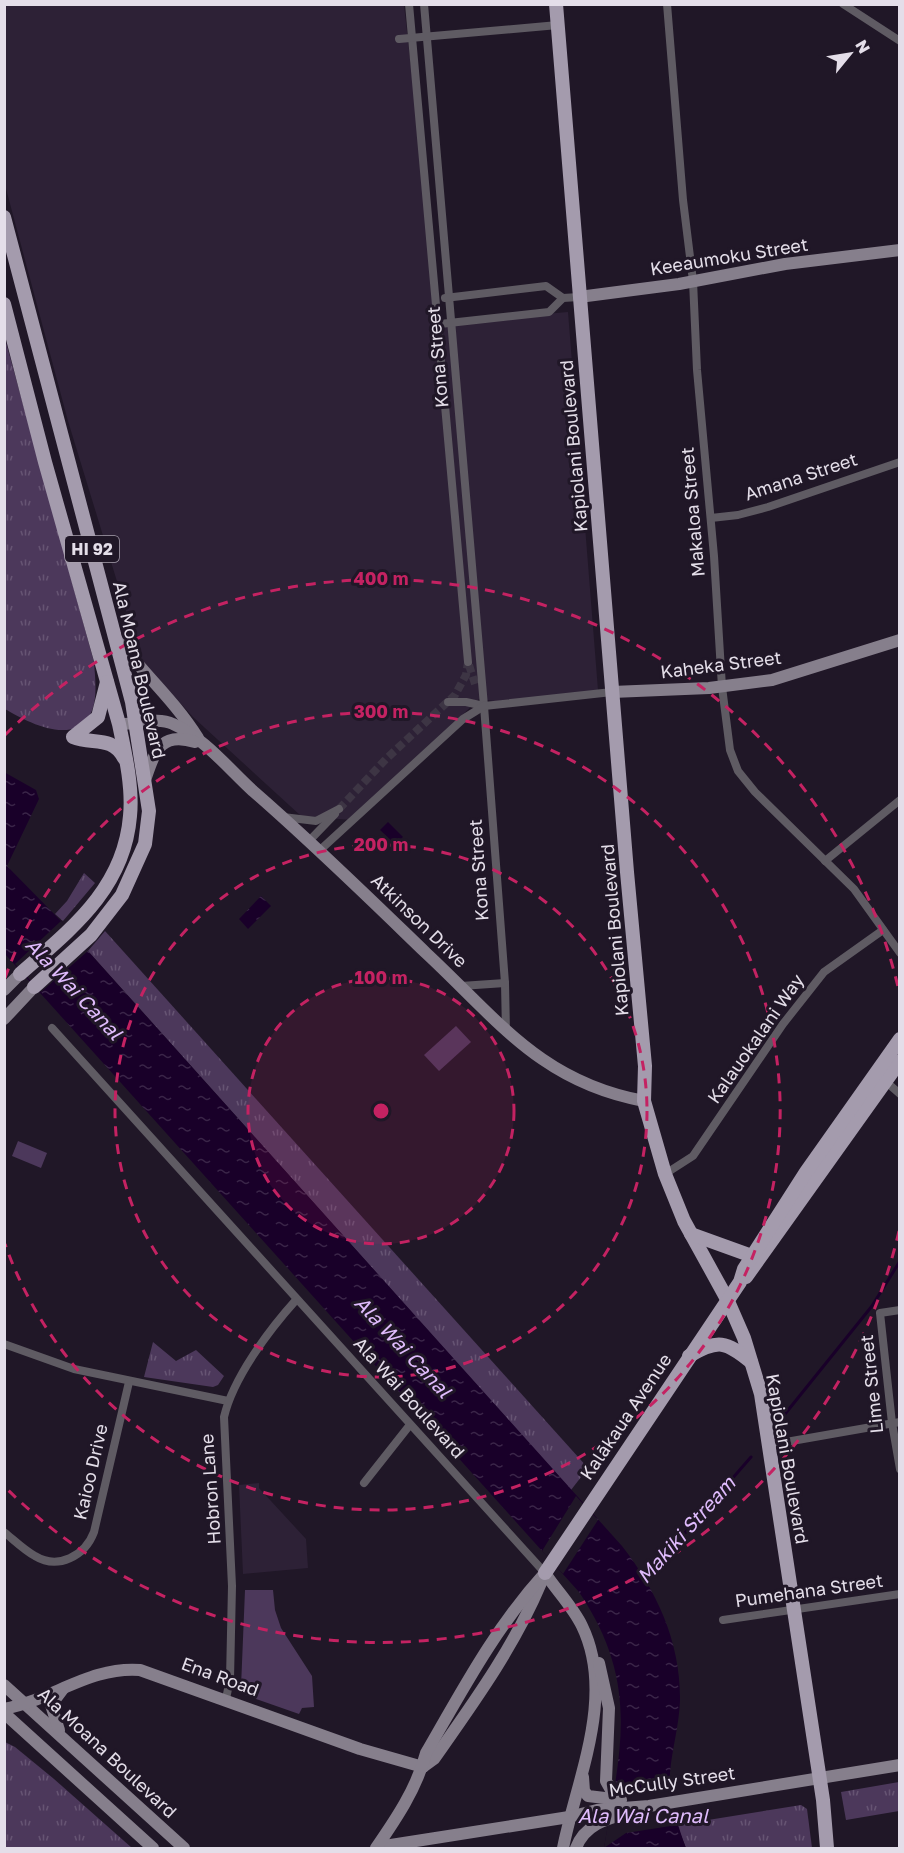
<svg xmlns="http://www.w3.org/2000/svg" width="904" height="1853" viewBox="0 0 904 1853" font-family="'Golos Text',sans-serif">
<defs>
<pattern id="park-tufts" width="24" height="20" patternUnits="userSpaceOnUse" patternTransform="scale(1.5)"><rect width="24" height="20" fill="#4c385b"/><path d="M3 7l-1-3M5 7V3M7 7l1-3M15 17l-1-3M17 17v-4M19 17l1-3" fill="none" stroke="#665473"/></pattern>
<pattern id="water-ripples" width="26" height="14" patternUnits="userSpaceOnUse" patternTransform="scale(1.5)"><rect width="26" height="14" fill="#190029"/><path d="M2 4q2-2 4 0t4 0M15 11q2-2 4 0t4 0" fill="none" stroke="#3a2548"/></pattern>
</defs>
<rect width="100%" height="100%" fill="#201727"/>
<g fill="#2d2136">
<polygon points="4,5 404,5 440,323 568,312 598,690 502,702 479,699 352,820 301,816 193,717 141,660 68,421 5,185"/>
<polygon points="259,1483 259,1488 306,1539 308,1568 243,1574 239,1485"/>
</g>
<g fill="#4c385b">
<polygon points="456,1026 471,1042 439,1071 424,1055"/>
<polygon points="18,1141 47,1153 41,1168 12,1156"/>
<polygon points="245,1590 273,1590 275,1610 281,1628 312,1676 314,1707 302,1708 299,1714 245,1695 241,1687"/>
</g>
<g fill="url(#park-tufts)">
<path d="M4,335l90,327c1,15 4,36 -3,51 -17,34 -64,9 -86,-4z"/>
<polygon points="84,873 95,883 63,921 55,914 67,901"/>
<polygon points="105,931 588,1468 571,1490 88,951"/>
<polygon points="153,1342 176,1361 196,1350 224,1376 218,1385 213,1387 144,1377"/>
<polygon points="5,1742 15,1747 54,1779 132,1848 5,1848"/>
<polygon points="899,1782 899,1811 846,1820 841,1792"/>
<polygon points="801,1805 807,1809 812,1848 686,1848 677,1825"/>
</g>
<g fill="url(#water-ripples)">
<path d="M4,772l32,18 3,9 -32,67 54,55 561,625c35,45 59,97 58,155 -1,25 -8,48 -10,72 -2,24 8,53 16,75h-82c17,-99 36,-165 -25,-256l-574,-638z"/>
<polygon points="388,822 403,837 395,844 380,830"/>
<polygon points="261,896 271,906 248,929 239,919"/>
</g>
<g fill="#201727">
<polygon points="61,921 88,951 41,992 15,964"/>
<polygon points="576,1496 598,1520 563,1574 542,1551"/>
<polygon points="615,1780 620,1790 629,1793 671,1786 677,1825 626,1833 604,1848"/>
</g>
<g fill="none" stroke-linecap="round" stroke-linejoin="round">
<g stroke="#190029" stroke-width="3">
<polyline points="785,1414 872,1306 900,1261"/>
<polyline points="644,1580 751,1457"/>
</g>
<g stroke="#3d3544" stroke-width="8" stroke-dasharray="8 4" stroke-linecap="butt">
<polyline points="469,665 476,687"/>
<polyline points="339,809 386,759 455,695 466,675 468,662"/>
</g>
<g stroke="#5f5b63" stroke-width="8">
<polyline points="409,4 468,662"/>
<polyline points="424,4 484,706 505,983 506,1032"/>
<polyline points="667,4 683,200 693,281 697,370 714,556 722,687 730,750 738,771 755,792 854,889 900,953"/>
<polyline points="843,4 900,41"/>
<polyline points="399,39 558,25"/>
<polyline points="445,298 546,286 563,298"/>
<polyline points="440,324 549,312 563,298 579,297"/>
<polyline points="711,518 738,515 768,507 900,462"/>
<polyline points="448,702 466,702 484,706 612,692"/>
<polyline points="283,817 316,821 339,809"/>
<polyline points="309,841 335,814"/>
<polyline points="319,851 463,719 484,706"/>
<polyline points="825,861 900,800"/>
<polyline points="461,986 505,983"/>
<polyline points="52,1028 545,1573"/>
<polyline points="884,1080 900,1094"/>
<polyline points="665,1174 693,1156 783,1024 824,972 883,930"/>
<polyline points="900,1310 880,1313 892,1423 900,1469"/>
<polyline points="4,1344 74,1369 228,1401"/>
<polyline points="769,1445 900,1422"/>
<polyline points="364,1483 409,1426"/>
<path d="M4,1532c10,8 20,18 31,24 23,14 50,0 59,-24l35,-150"/>
<polyline points="723,1620 900,1594"/>
<path d="M226,1699l4,-20 2,-93 -8,-169c9,-39 45,-87 72,-117"/>
</g>
<g stroke="#867f8c" stroke-width="12">
<polyline points="579,297 679,284 785,264 900,250"/>
<path d="M116,638c27,35 59,63 82,100"/>
<polyline points="612,692 709,688 772,680 900,640"/>
<path d="M119,724c17,1 38,-8 54,0 30,13 56,45 80,67 60,52 116,107 173,162 72,67 115,129 218,148"/>
<path d="M145,780c10,-28 15,-49 50,-38"/>
<polyline points="4,990 20,974"/>
<polyline points="4,1019 34,987"/>
<path d="M545,1573c11,17 28,34 37,53 34,70 -5,152 -19,222"/>
<polyline points="599,1663 609,1708 606,1781 616,1799"/>
<polyline points="4,1685 184,1848"/>
<path d="M4,1709c48,-9 87,-43 136,-39l220,79 63,18"/>
<polyline points="4,1713 153,1848"/>
<polyline points="59,1730 51,1705 63,1689"/>
<path d="M423,1767l11,-8c40,-57 80,-112 107,-176"/>
<polyline points="583,1777 584,1791 588,1796 621,1800"/>
<polyline points="378,1847 569,1817 597,1810 649,1806 900,1765"/>
<path d="M376,1848c20,-29 41,-60 50,-95 37,-64 69,-125 119,-180"/>
<path d="M576,1848c9,-25 34,-30 58,-37"/>
</g>
<g stroke="#a49bad" stroke-width="14">
<polyline points="556,4 627,872 645,1066 644,1101 665,1174 684,1221 727,1299 744,1338 761,1394 823,1800 827,1848"/>
<polyline points="4,217 132,702 149,811 145,844 122,895 91,935 34,987"/>
<path d="M4,304l41,158 74,262c6,29 14,63 11,92 -6,73 -59,113 -110,158"/>
<path d="M107,682l-9,35 -25,20c19,8 39,-2 51,21"/>
<polyline points="691,1234 752,1256"/>
<polyline points="746,1277 900,1061"/>
<path d="M689,1356c29,-17 37,-15 62,6"/>
<polyline points="545,1573 740,1282 744,1269 806,1172 900,1039"/>
</g>
</g>
<circle cx="381" cy="1111" r="133" fill="#c42262" fill-opacity=".12"/>
<g fill="none" stroke="#c42262" stroke-width="3" stroke-dasharray="10 8">
<circle cx="381" cy="1111" r="133"/>
<circle cx="381" cy="1111" r="266"/>
<path d="M5 978A399 399 0 1 1 5 1244"/>
<path d="M899 1231A532 532 0 0 1 5 1487M5 735A532 532 0 0 1 899 991"/>
</g>
<g text-anchor="middle" stroke-width="6" stroke-linejoin="round" paint-order="stroke">
<rect fill="#201727" stroke="#a9a2af" stroke-width="1.5" x="65" y="536" width="54" height="26" rx="4.5"/>
<g font-size="16" font-weight="bold" fill="#e4dee9">
<text x="92" y="555">HI 92</text>
</g>
<g font-size="18" fill="#e4dee9" stroke="#201727">
<text transform="translate(729 257) rotate(-9)" y="6">Keeaumoku Street</text>
<text transform="translate(438 357) rotate(-95)" y="6">Kona Street</text>
<text transform="translate(574 446) rotate(-95)" y="6">Kapiolani Boulevard</text>
<text transform="translate(801 477) rotate(-18)" y="6">Amana Street</text>
<text transform="translate(693 512) rotate(-95)" y="6">Makaloa Street</text>
<text transform="translate(721 665) rotate(-7)" y="6">Kaheka Street</text>
<text transform="translate(139 670) rotate(77)" y="6">Ala Moana Boulevard</text>
<text transform="translate(479 870) rotate(-94)" y="6">Kona Street</text>
<text transform="translate(419 921) rotate(44)" y="6">Atkinson Drive</text>
<text transform="translate(615 930) rotate(-95)" y="6">Kapiolani Boulevard</text>
<text transform="translate(756 1039) rotate(-55)" y="6">Kalauokalani Way</text>
<text transform="translate(872 1384) rotate(-96)" y="6">Lime Street</text>
<text transform="translate(409 1398) rotate(48)" y="6">Ala Wai Boulevard</text>
<text transform="translate(626 1417) rotate(-56)" y="6">Kalākaua Avenue</text>
<text transform="translate(787 1459) rotate(80)" y="6">Kapiolani Boulevard</text>
<text transform="translate(91 1472) rotate(-77)" y="6">Kaioo Drive</text>
<text transform="translate(211 1489) rotate(-94)" y="6">Hobron Lane</text>
<text transform="translate(809 1591) rotate(-8)" y="6">Pumehana Street</text>
<text transform="translate(220 1677) rotate(20)" y="6">Ena Road</text>
<text transform="translate(107 1753) rotate(43)" y="6">Ala Moana Boulevard</text>
<text transform="translate(672 1782) rotate(-8)" y="6">McCully Street</text>
</g>
<g font-size="20" font-style="italic" fill="#dfbbfc" stroke="#201727">
<text transform="translate(74 989) rotate(47)" y="7">Ala Wai Canal</text>
<text transform="translate(403 1347) rotate(47)" y="7">Ala Wai Canal</text>
<text transform="translate(686 1530) rotate(-48)" y="7">Makiki Stream</text>
<text x="643" y="1823">Ala Wai Canal</text>
</g>
</g>
<circle cx="381" cy="1111" r="9" fill="#c42262" stroke="#201727" stroke-width="3"/>
<g font-size="18" text-anchor="middle" font-weight="bold" fill="#c42262" stroke="#201727" stroke-width="6" stroke-linejoin="round" paint-order="stroke">
<text x="381" y="585">400 m</text>
<text x="381" y="718">300 m</text>
<text x="381" y="851">200 m</text>
<text x="381" y="984">100 m</text>
</g>
<rect width="904" height="1853" fill="none" stroke="#e4dee9" stroke-width="12"/>
<g transform="translate(850 54) rotate(60)" stroke="#201727" stroke-width="4.5" paint-order="stroke">
<path d="M0-4.5L10 22L0 15L-10 22Z" fill="#e4dee9"/>
<text y="-9" font-size="16" font-weight="bold" text-anchor="middle" fill="#e4dee9">N</text>
</g>
</svg>
